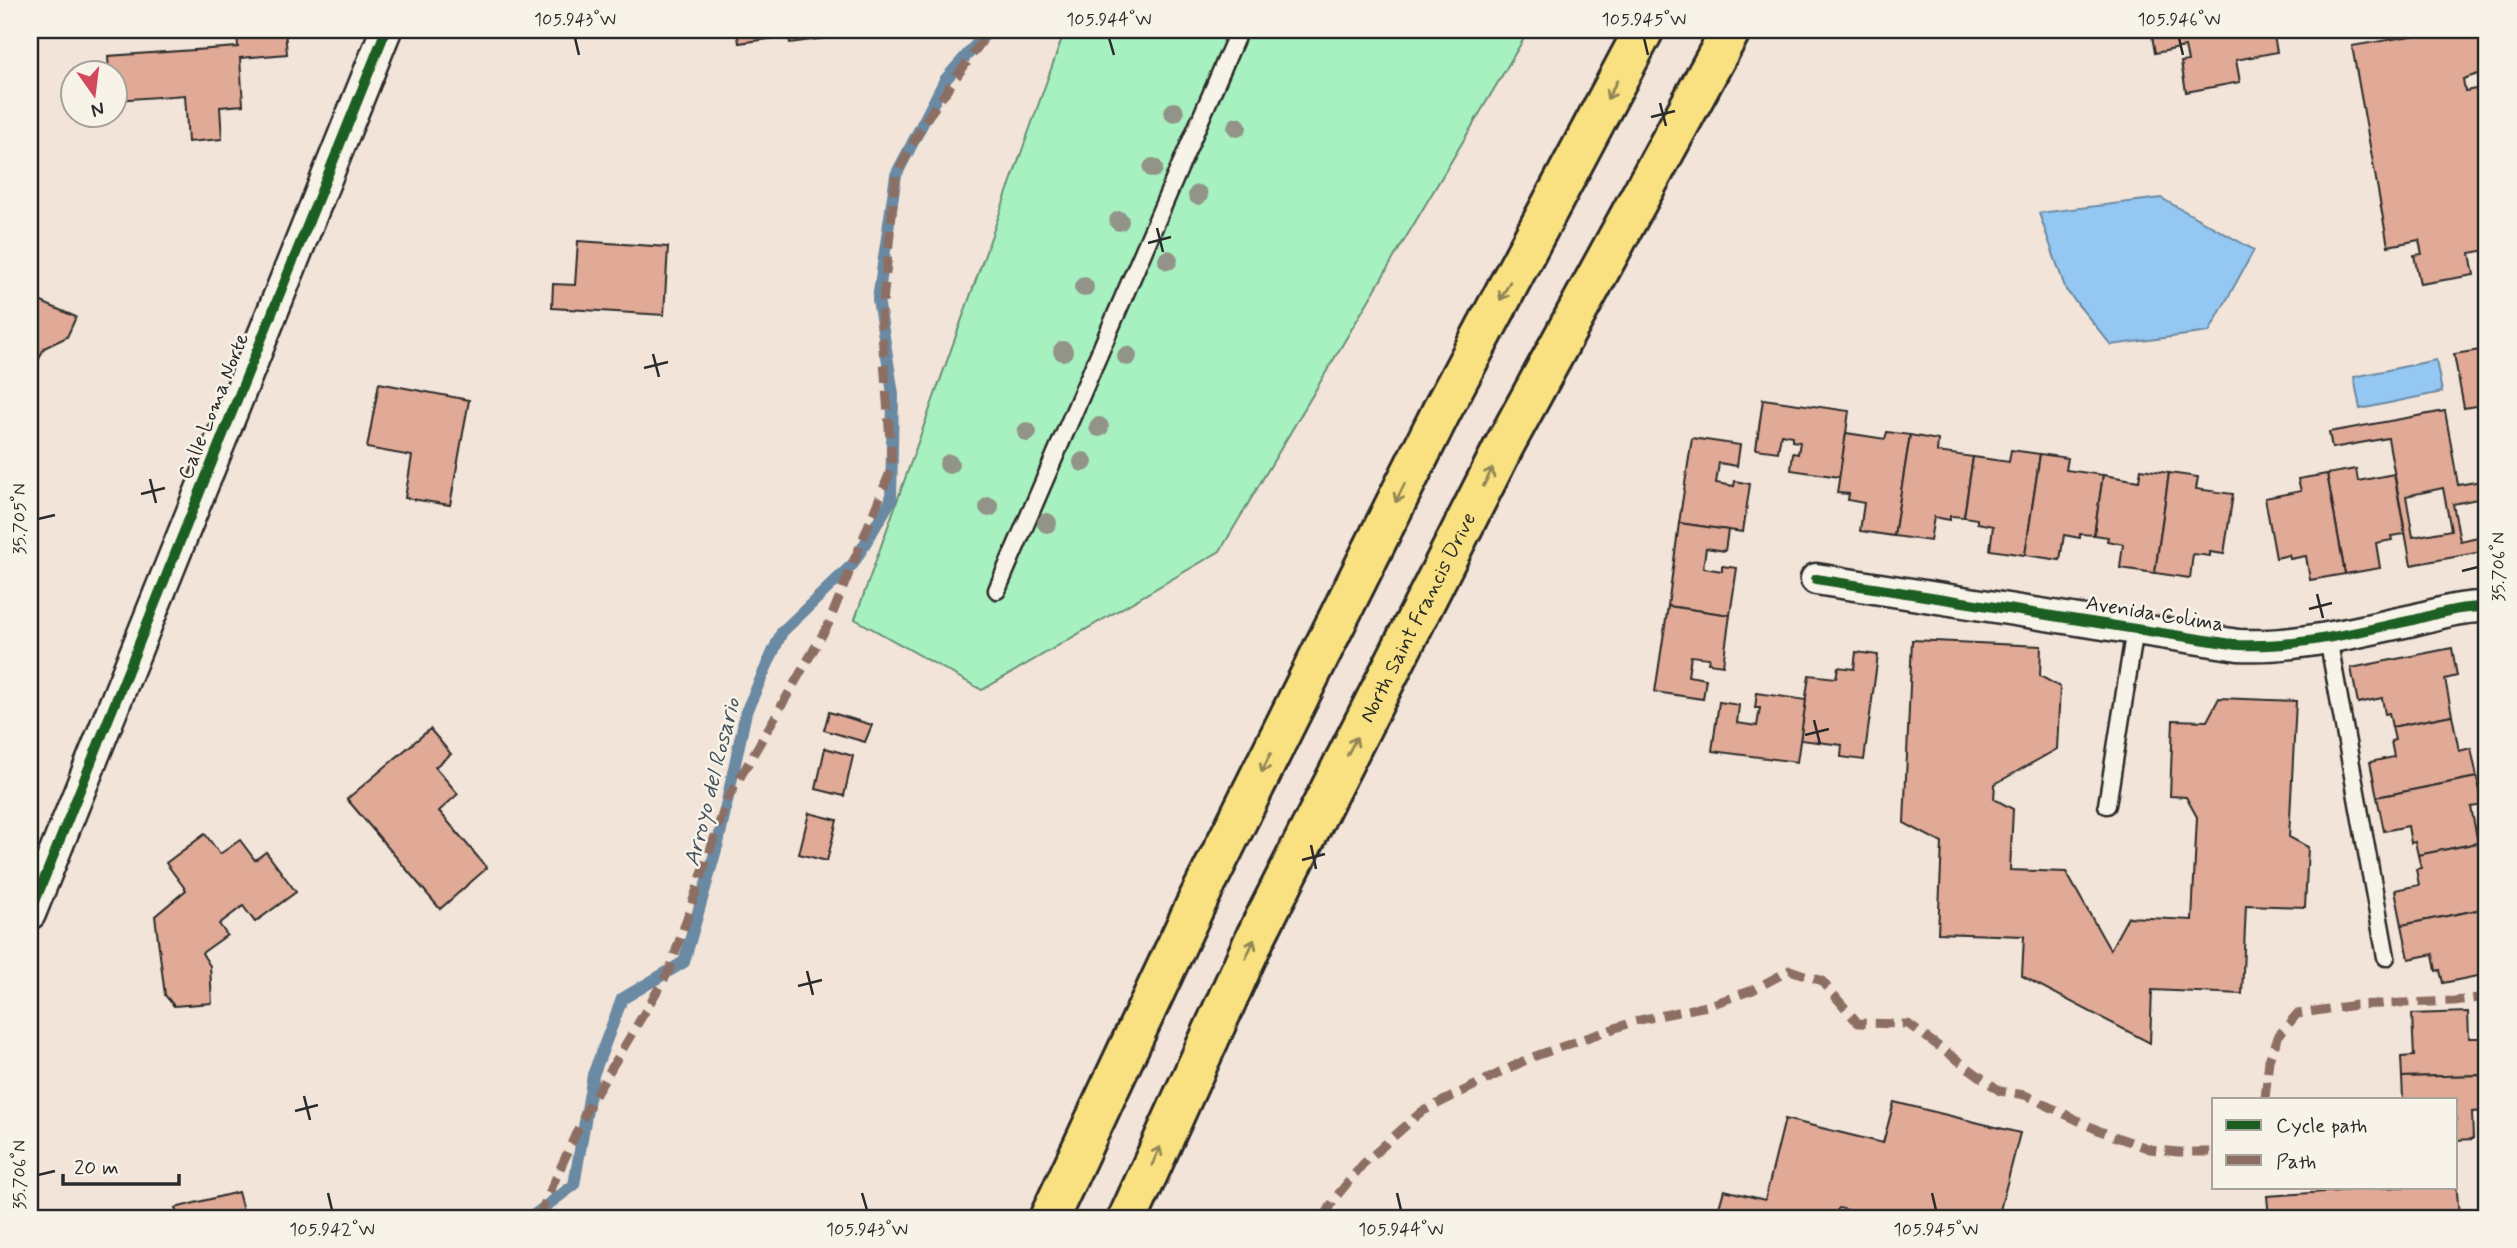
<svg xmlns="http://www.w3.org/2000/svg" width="2517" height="1248" viewBox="0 0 2517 1248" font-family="Mynerve,sans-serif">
<rect width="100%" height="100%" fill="#f2e4d8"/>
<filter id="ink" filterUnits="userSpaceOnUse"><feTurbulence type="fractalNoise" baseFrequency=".0143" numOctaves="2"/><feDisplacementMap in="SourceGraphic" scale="14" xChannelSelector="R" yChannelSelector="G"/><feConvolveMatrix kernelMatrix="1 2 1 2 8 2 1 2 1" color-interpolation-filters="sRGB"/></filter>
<g filter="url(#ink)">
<polygon fill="#a7f1c0" stroke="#698e76" stroke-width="2" points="1065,30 1529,30 1220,551 982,690 855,619"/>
<g fill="#94c7f1" stroke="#6a89a2" stroke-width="2">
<polygon points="2161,198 2254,250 2209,332 2111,345 2066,290 2039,213"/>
<polygon points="2436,360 2442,392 2360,409 2354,377"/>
</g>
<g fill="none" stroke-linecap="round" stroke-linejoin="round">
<polyline stroke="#6a89a2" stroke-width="12" points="530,1218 574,1185 593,1075 622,999 684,962 719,839 746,712 782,632 853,564 891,500 893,394 878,299 896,175 945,80 989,30"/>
</g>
<g fill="#e0aa96" stroke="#2b2b2b" stroke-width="2" fill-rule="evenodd">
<polygon points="237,30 285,30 287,54 240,58 243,105 220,107 222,139 188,142 185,95 116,100 116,74 109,74 108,56 238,47"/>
<polygon points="737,30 849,30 849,35 790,43 789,36 739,43"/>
<polygon points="2151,30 2278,30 2273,30 2277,52 2236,60 2240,82 2186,92 2181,62 2188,61 2185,47 2155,53"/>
<polygon points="2446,30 2485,30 2487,71 2463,79 2465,91 2487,87 2487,174 2481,177 2483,189 2487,188 2487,250 2470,253 2474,275 2420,284 2414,255 2422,254 2419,240 2388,246 2352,46"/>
<polygon points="578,241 668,247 664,315 552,308 553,284 575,285"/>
<polygon points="30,297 76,317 67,337 44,348 35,368 30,366"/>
<polygon points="2487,349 2487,404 2464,408 2454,354"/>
<polygon points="379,383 469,400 450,505 405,498 412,456 367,448"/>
<polygon points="1763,399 1849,411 1840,477 1791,470 1793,453 1798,454 1800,442 1792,441 1792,436 1781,434 1778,452 1756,449"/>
<path d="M2445,411l13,74 29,-5v17l-34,7 7,37 27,-6v16l-76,14 -23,-127 -56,10 -3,-16zM2443,488l8,42 -38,7 -7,-41z"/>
<polygon points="1887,432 1910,435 1894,536 1860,531 1864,503 1848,500 1849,494 1837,493 1846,433 1885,439"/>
<polygon points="1910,435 1938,440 1937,452 1973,457 1964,517 1950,516 1950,520 1934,517 1930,541 1894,536"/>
<polygon points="1692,438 1740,445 1737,466 1719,463 1716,483 1734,486 1735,481 1750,484 1743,532 1679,523"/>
<polygon points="2011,450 2040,454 2025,555 1990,550 1993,526 1977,523 1977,519 1964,517 1973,457 2009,462"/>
<polygon points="2040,454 2068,458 2066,470 2103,475 2094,535 2080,534 2080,538 2064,535 2060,560 2025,555"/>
<polygon points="2141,469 2169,473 2155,573 2120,568 2123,544 2107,541 2108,537 2094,535 2103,475 2139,481"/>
<polygon points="2356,469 2358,481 2394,474 2405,534 2391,536 2392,540 2376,543 2380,568 2345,574 2327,474"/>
<polygon points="2169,473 2198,477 2196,489 2233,494 2224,554 2210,552 2210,556 2193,554 2190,578 2155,573"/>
<polygon points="2327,474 2345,574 2310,580 2306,556 2290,559 2289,555 2276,558 2265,498 2301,491 2298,479"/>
<polygon points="1679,523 1728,530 1725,551 1706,548 1703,568 1722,571 1722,566 1737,568 1730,615 1668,606"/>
<polygon points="1668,606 1730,615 1723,665 1708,663 1709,658 1691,656 1688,676 1706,679 1703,699 1655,692"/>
<polygon points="1912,640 2041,646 2040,676 2060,687 2057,749 1995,784 1994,799 2013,809 2010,870 2066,872 2110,950 2128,917 2192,920 2197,817 2186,797 2170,796 2173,720 2207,721 2219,698 2296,701 2289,837 2308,847 2305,907 2246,905 2242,994 2152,990 2150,1043 2022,976 2024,936 1938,933 1942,843 1904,823"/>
<polygon points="2452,648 2457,676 2445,679 2452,715 2392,727 2389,713 2385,714 2382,698 2358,703 2351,668"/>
<polygon points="1856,652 1878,655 1864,760 1841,757 1842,745 1800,740 1809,675 1836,678 1838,667 1854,669"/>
<polygon points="1757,693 1806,700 1797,762 1712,751 1719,702 1739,705 1737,723 1757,726 1760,708 1755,708"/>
<polygon points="829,712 872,725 865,742 824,730"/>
<polygon points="2452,715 2459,751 2471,748 2477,777 2377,797 2370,762 2394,757 2391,741 2395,740 2392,727"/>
<polygon points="430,729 451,754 435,767 458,794 439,811 487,868 440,909 347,799"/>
<polygon points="825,748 853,756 844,796 816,789"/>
<polygon points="2477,777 2483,805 2471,807 2478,843 2418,855 2415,842 2411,843 2408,826 2384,831 2377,797"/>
<polygon points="809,813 837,820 827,861 799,854"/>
<polygon points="205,834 220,854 240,840 255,860 266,852 296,892 255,922 243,906 219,924 227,935 202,953 210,966 212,1003 174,1006 165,995 155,916 186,890 166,863"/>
<polygon points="2478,843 2485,879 2487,878 2487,908 2402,925 2395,890 2419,885 2416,869 2421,868 2418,855"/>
<polygon points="2487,908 2487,974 2443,983 2440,970 2436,971 2433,954 2409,959 2402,925"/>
<polygon points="2468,1012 2469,1038 2487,1038 2487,1075 2402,1077 2401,1057 2414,1056 2412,1014"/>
<polygon points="2487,1075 2487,1111 2472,1112 2473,1139 2456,1140 2456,1099 2403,1099 2402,1077"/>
<polygon points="1894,1102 2020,1133 1998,1218 1880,1218 1839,1208 1831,1218 1716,1218 1724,1190 1765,1200 1785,1119 1883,1143"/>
<polygon points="2456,1179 2459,1218 2269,1218 2267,1196 2397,1187 2456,1187"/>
<polygon points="238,1192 245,1218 178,1218 175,1208"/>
</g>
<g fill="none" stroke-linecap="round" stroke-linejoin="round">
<defs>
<g id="lane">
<polyline points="997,590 1239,30"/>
<polyline points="2328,638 2386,957"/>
<polyline points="2107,805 2135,629"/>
</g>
<g id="street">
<path d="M1816,579l422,66c60,3 117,-13 175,-25 24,-6 49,-14 74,-13"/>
<polyline points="30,914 386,30"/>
</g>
<g id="highway">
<polyline points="1049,1218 1195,906 1441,412 1644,30"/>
<path id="s1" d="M1128,1218l128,-282 248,-490 227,-416"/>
</g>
</defs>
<use href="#lane" stroke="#2b2b2b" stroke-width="21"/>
<use href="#street" stroke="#2b2b2b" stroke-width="35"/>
<use href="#highway" stroke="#2b2b2b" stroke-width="44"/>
<use href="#lane" stroke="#f7f3e8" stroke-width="16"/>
<use href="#street" stroke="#f7f3e8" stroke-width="30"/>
<use href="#highway" stroke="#f9e181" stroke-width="38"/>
<g stroke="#8d6e63" stroke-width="9" stroke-dasharray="18 9" stroke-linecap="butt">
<polyline points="2265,1099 2269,1060 2279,1035 2297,1014 2355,1005 2454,1001 2487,997"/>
<polyline points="538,1218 586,1111 669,971 727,800 828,625 892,467 881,322 896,175 925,121 990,30"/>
<polyline points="1324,1218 1335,1198 1363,1164 1421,1112 1530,1058 1635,1021 1707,1006 1753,990 1790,970 1822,981 1858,1023 1908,1024 2000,1091 2025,1095 2100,1131 2150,1149 2178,1152 2214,1152"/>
</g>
<defs>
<g id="cycleway">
<path d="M1816,579l422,66c60,3 117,-13 175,-25 24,-6 49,-14 74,-13"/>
<polyline points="30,914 386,30"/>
</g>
</defs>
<use href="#cycleway" stroke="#f7f3e8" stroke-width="15"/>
<use href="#cycleway" stroke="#1b5e20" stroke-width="10"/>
</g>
<g fill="#929489">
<circle cx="1174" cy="112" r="10"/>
<circle cx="1237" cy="127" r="10"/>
<circle cx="1153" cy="168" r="10"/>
<circle cx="1198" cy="195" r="10"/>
<circle cx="1119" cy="221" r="10"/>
<circle cx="1168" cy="260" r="10"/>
<circle cx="1084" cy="287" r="10"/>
<circle cx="1063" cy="351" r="10"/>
<circle cx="1127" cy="356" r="10"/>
<circle cx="1099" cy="427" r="10"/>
<circle cx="1027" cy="432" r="10"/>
<circle cx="1083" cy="462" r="10"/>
<circle cx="949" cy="464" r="10"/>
<circle cx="989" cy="507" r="10"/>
<circle cx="1047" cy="523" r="10"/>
</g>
<defs><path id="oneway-shaft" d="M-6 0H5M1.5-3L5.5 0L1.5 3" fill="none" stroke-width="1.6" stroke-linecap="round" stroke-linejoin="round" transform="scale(1.75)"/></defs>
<g stroke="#928656">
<use href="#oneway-shaft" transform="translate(1612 90) rotate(118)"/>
<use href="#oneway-shaft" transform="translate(1505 291) rotate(118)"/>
<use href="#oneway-shaft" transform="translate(1488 477) rotate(-63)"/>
<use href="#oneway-shaft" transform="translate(1400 493) rotate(116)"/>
<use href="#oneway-shaft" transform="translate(1352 746) rotate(-63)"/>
<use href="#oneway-shaft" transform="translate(1266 763) rotate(116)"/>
<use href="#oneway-shaft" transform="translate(1250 949) rotate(-66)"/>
<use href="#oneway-shaft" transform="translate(1156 1156) rotate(-66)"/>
</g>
</g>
<path fill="none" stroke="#2b2b2b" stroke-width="2.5" d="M575,38l4,17M1109,38l5,17M1644,38l4,17M2179,38l4,17M1660,103l6,23M1651,117l24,-6M1157,228l6,24M1148,243l23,-6M653,354l6,23M644,368l24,-6M150,479l6,24M141,494l24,-6M38,519l17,-4M2462,571l16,-4M2317,594l6,24M2309,609l23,-6M1814,720l6,24M1805,735l24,-6M1311,845l5,24M1302,860l23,-6M807,971l6,24M798,986l24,-6M304,1096l6,24M295,1111l23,-6M38,1175l17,-4M328,1193l4,17M862,1193l5,17M1397,1193l4,17M1932,1193l4,17"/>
<g text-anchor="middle" stroke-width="5" stroke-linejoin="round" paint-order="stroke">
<g font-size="21" fill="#2b2b2b" stroke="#f7f3e8">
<text transform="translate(213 406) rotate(-68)" y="7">Calle Loma Norte</text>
<text transform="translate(2155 613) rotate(9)" y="7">Avenida Colima</text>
<text dy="7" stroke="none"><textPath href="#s1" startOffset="667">North Saint Francis Drive</textPath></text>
</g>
<g font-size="23" font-style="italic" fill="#45525c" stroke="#f7f3e8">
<text transform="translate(711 782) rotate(-76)" y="8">Arroyo del Rosario</text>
</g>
</g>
<rect width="2517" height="1248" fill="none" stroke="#f7f3e8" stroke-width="77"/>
<rect x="2212" y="1098" width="245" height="91" fill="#f7f3e8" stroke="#a5a39c" stroke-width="2"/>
<rect x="2226" y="1120" width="35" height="10" fill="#1b5e20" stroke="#a5a39c" stroke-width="2"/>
<text x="2276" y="1132" font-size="21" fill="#2b2b2b">Cycle path</text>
<rect x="2226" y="1155" width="35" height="10" fill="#8d6e63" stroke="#a5a39c" stroke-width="2"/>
<text x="2276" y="1168" font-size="21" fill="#2b2b2b">Path</text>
<g transform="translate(94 94) rotate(166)"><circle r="33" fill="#f7f3e8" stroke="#a5a39c" stroke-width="2"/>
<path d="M0-5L12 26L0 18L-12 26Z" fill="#d1495b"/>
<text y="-10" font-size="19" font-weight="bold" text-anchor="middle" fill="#2b2b2b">N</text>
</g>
<path d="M63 1174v10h116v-10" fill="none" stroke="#2b2b2b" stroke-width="3.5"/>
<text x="74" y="1174" font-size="21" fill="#2b2b2b" stroke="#f7f3e8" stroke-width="5" paint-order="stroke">20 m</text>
<rect x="38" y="38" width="2440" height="1172" fill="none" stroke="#2b2b2b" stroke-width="2.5"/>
<g font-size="18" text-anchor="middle" fill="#2b2b2b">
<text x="575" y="25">105.943°W</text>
<text x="1109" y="25">105.944°W</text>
<text x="1644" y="25">105.945°W</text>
<text x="2179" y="25">105.946°W</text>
<text transform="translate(19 519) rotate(-90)" y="6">35.705°N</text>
<text transform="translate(2498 567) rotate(-90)" y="6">35.706°N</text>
<text transform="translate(19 1175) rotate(-90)" y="6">35.706°N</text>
<text x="332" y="1235">105.942°W</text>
<text x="867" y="1235">105.943°W</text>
<text x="1401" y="1235">105.944°W</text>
<text x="1936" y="1235">105.945°W</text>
</g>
</svg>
